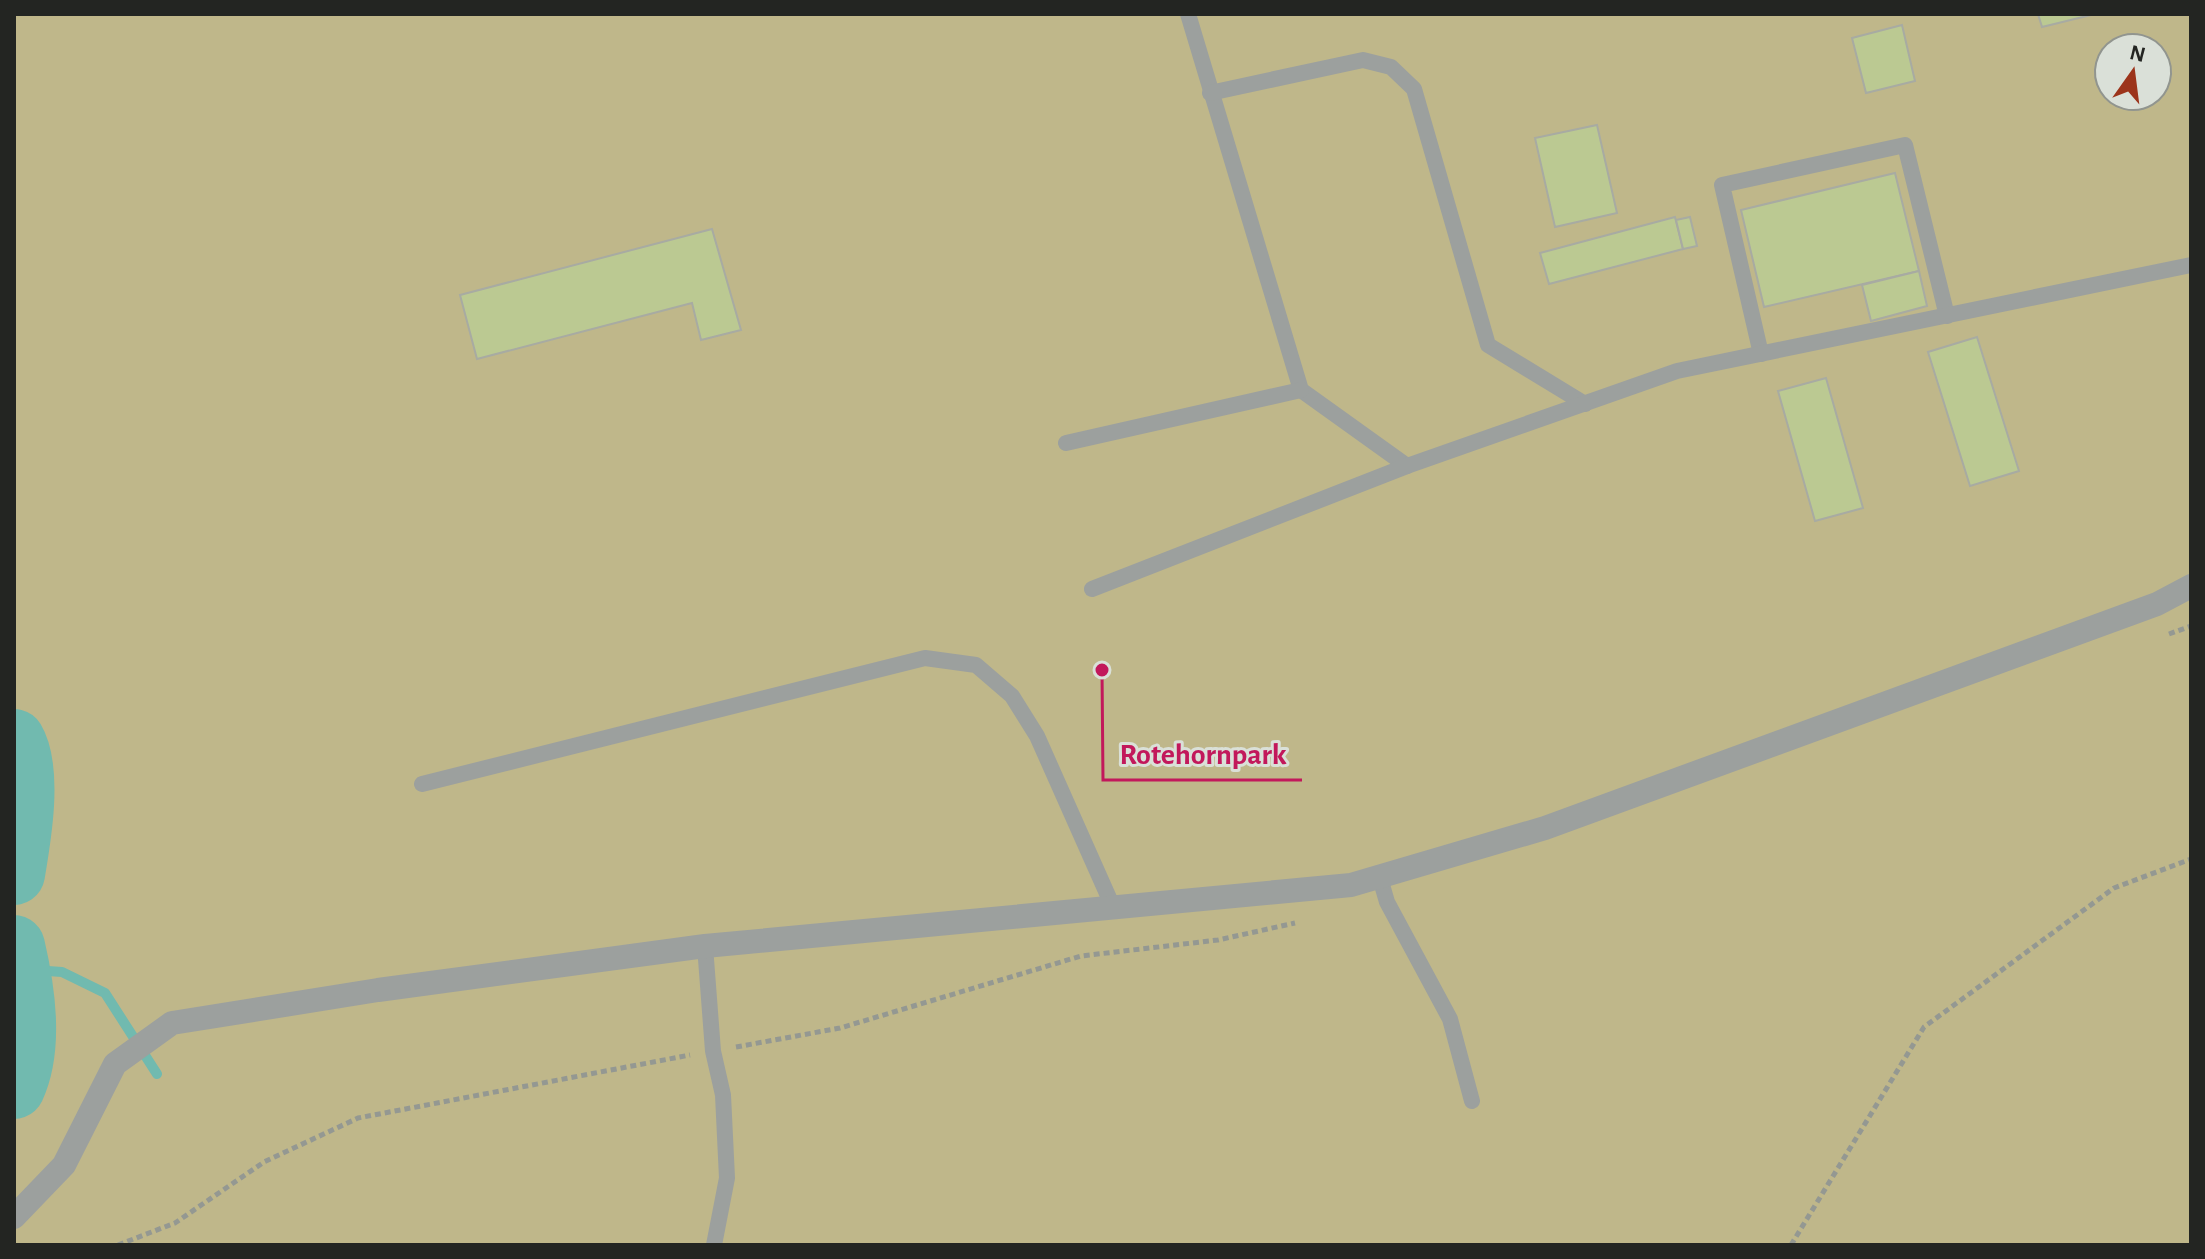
<svg xmlns="http://www.w3.org/2000/svg" width="2205" height="1259" viewBox="0 0 2205 1259" font-family="'Alegreya Sans',sans-serif">
<rect width="100%" height="100%" fill="#dae0d8"/>
<path fill="#bfb78a" fill-rule="evenodd" d="M14,14h2177v1231h-2177zM2109,48h48v48h-48z"/>
<g fill="none" stroke-linecap="round" stroke-linejoin="round">
<polyline stroke="#71baaf" stroke-width="10" points="19,969 62,972 105,993 157,1074"/>
<g stroke="#71baaf" stroke-width="62">
<path d="M14,740c18,30 6,99 0,134"/>
<path d="M14,946c10,43 19,101 0,142"/>
</g>
</g>
<g fill="#bbc992" stroke="#a8aba2" stroke-width="2">
<polygon points="2038,14 2095,14 2042,27"/>
<polygon points="1902,25 1915,81 1866,93 1852,38"/>
<polygon points="1597,125 1617,213 1555,227 1535,138"/>
<polygon points="1895,173 1919,271 1764,307 1741,210"/>
<polygon points="1675,217 1683,249 1549,284 1540,253"/>
<polygon points="1690,217 1697,246 1683,249 1676,220"/>
<polygon points="712,229 741,330 701,340 692,303 477,359 460,295"/>
<polygon points="1919,271 1927,306 1871,321 1862,285"/>
<polygon points="1977,337 2019,471 1970,486 1928,352"/>
<polygon points="1826,378 1863,508 1815,521 1778,391"/>
</g>
<g fill="none" stroke-linecap="round" stroke-linejoin="round">
<g stroke="#949892" stroke-width="5" stroke-dasharray="6 4" stroke-linecap="butt">
<polyline points="2169,634 2191,626"/>
<polyline points="736,1047 840,1028 1081,956 1218,940 1295,923"/>
<polyline points="118,1245 175,1223 264,1162 358,1118 690,1055"/>
<polyline points="1791,1245 1924,1027 2114,888 2191,859"/>
</g>
<g stroke="#9ca09e" stroke-width="16">
<polyline points="1188,14 1301,390 1407,466"/>
<polyline points="1210,93 1363,60 1391,67 1414,89 1488,345 1585,404"/>
<polyline points="1761,354 1722,185 1905,145 1947,316"/>
<polyline points="1066,443 1301,390"/>
<polyline points="1092,589 1407,466 1677,371 2191,265"/>
<polyline points="422,784 925,658 976,665 1012,696 1037,736 1113,907"/>
<polyline points="1380,878 1387,902 1450,1019 1472,1101"/>
<polyline points="705,946 713,1051 723,1095 727,1178 714,1245"/>
</g>
<polyline stroke="#9ca09e" stroke-width="24" points="14,1217 64,1165 115,1064 172,1023 378,990 705,946 1351,885 1545,828 2157,604 2191,586"/>
</g>
<path fill="none" stroke="#c2185b" stroke-width="3" d="M1102 670L1103 780H1302"/>
<circle fill="#c2185b" stroke="#dae0d8" stroke-width="3" cx="1102" cy="670" r="8"/>
<g font-size="30" text-anchor="middle" font-weight="bold" fill="#c2185b" stroke="#dae0d8" stroke-width="6" stroke-linejoin="round" paint-order="stroke">
<text x="1203" y="764">Rotehornpark</text>
</g>
<rect width="2205" height="1259" fill="none" stroke="#232522" stroke-width="32"/>
<g transform="translate(2133 72) rotate(14)"><circle r="38" fill="#dae0d8" stroke="#91958f" stroke-width="2"/>
<path d="M0-6L14 30L0 20L-14 30Z" fill="#9c341b"/>
<text y="-12" font-size="22" font-weight="bold" text-anchor="middle" fill="#232522">N</text>
</g>
</svg>
